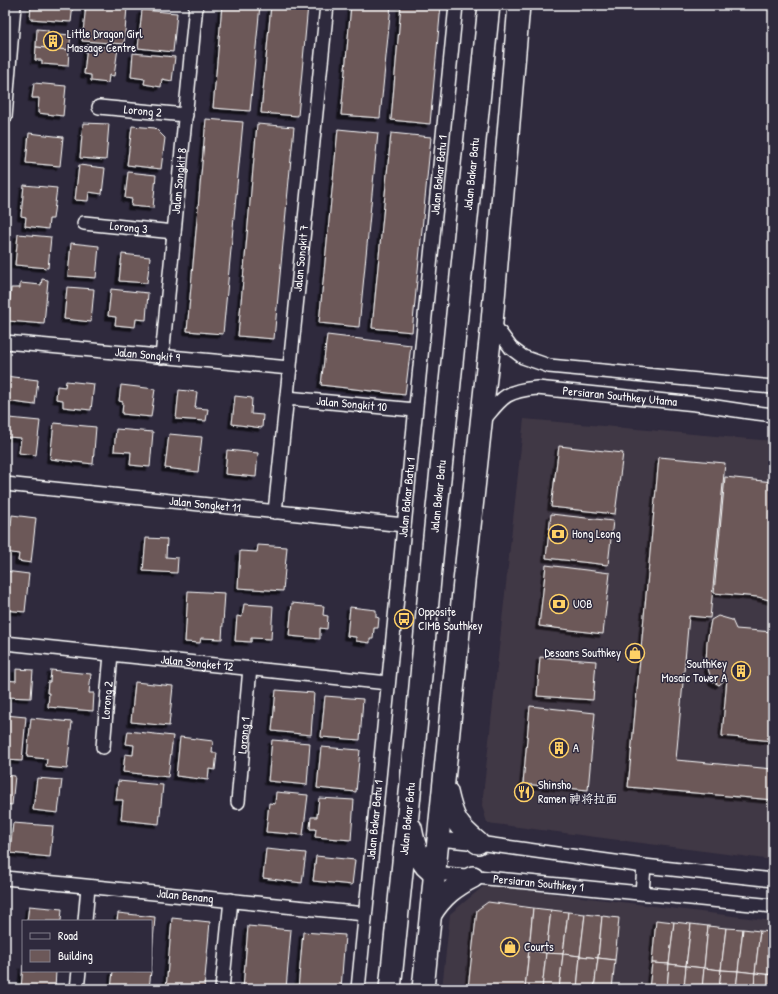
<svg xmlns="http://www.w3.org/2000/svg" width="778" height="994" viewBox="0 0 778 994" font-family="'Patrick Hand','LXGW WenKai TC',sans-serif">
<defs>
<filter id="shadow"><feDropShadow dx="-3.5" dy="3.5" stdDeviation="0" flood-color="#0009"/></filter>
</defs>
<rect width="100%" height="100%" fill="#2f2a3d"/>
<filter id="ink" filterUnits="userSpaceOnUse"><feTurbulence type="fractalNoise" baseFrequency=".025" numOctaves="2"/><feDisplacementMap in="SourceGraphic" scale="8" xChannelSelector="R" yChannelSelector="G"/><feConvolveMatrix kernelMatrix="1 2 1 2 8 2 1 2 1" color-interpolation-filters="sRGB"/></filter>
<g filter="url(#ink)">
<g fill="#413845">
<polygon points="524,419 773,441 773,860 487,823 482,805"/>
<polygon points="485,885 773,921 773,989 442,989 450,914"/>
</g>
<g fill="#6c5859" stroke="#fff" filter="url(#shadow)">
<polygon points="31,5 73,5 71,22 30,19"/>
<polygon points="86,5 127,7 124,44 82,41"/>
<polygon points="222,5 260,5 250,111 213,108"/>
<polygon points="271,5 308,5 298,116 261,113"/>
<polygon points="351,5 391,5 380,118 341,115"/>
<polygon points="401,5 441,5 430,124 391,120"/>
<polygon points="142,10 177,13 173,52 138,48"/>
<polygon points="37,29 48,30 48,33 71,35 69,50 36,47"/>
<polygon points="87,45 118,48 114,76 109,75 108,83 91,81 91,75 84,74"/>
<polygon points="36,47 69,50 68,66 42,64 42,60 35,60"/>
<polygon points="133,53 175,57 172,81 162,79 161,87 144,84 145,79 131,77"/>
<polygon points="34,83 66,86 63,116 38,113 39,98 32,98"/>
<polygon points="206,119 243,122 223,334 187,331"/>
<polygon points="83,123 109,124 106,160 80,158"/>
<polygon points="257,124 294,127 274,339 238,336"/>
<polygon points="132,126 155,128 165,138 161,169 127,165"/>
<polygon points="338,129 378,133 359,327 319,323"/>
<polygon points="29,133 63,137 60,166 26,163"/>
<polygon points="391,133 431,137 412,332 372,328"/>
<polygon points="79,165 105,168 102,194 89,192 88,201 75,200"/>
<polygon points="128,172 156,175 153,208 131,206 132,199 125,198"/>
<polygon points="24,185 57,188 53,219 49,219 48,229 25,226 26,217 21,216"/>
<polygon points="18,234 51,237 48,268 15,265"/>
<polygon points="71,243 99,246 96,278 68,276"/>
<polygon points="122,254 150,257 147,283 119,281"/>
<polygon points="42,279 48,280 44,324 8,321 11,288 20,288 20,283 41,285"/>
<polygon points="67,287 94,289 91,322 64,319"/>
<polygon points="111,289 148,293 146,320 136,319 135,327 115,325 116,317 108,316"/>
<polygon points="327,335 411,345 405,395 321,385"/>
<polygon points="5,376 38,380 35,405 5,401"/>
<polygon points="66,381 94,384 91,410 63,407 63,400 56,399 57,386 65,387"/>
<polygon points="121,385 155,389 151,417 122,414 123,402 119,401"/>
<polygon points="179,390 197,392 195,408 208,409 206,421 176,419"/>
<polygon points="235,396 252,398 251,414 263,415 262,428 232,424"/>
<polygon points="9,418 40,421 36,455 19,453 21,438 7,437"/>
<polygon points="54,423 96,427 93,464 50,459"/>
<polygon points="116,429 153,432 150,467 130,465 131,452 114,451"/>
<polygon points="169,434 202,437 198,472 165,468"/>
<polygon points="559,446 623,453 615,514 551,507"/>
<polygon points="227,450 258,453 256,477 225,474"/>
<polygon points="659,457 725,463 710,618 689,616 676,760 773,769 773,800 628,787"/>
<polygon points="725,477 773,482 773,520 771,542 773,540 773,601 758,597 714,593"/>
<polygon points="551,514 613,521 608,565 546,558"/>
<polygon points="12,515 36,518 31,563 18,561 19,554 5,552 5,525 11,526"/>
<polygon points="146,538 167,539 166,557 178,558 177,573 143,571"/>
<polygon points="258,545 287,547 283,591 238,588 240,551 257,552"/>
<polygon points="546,565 610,573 603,634 539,626"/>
<polygon points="5,571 29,574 25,612 5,610"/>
<polygon points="188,591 225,593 222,639 201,638 200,643 185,642"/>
<polygon points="292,603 324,606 323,615 328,616 327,629 320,628 320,639 289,636"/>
<polygon points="244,604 273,606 271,639 251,638 251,642 235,641 237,616 242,617"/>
<polygon points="350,607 376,610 376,617 379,618 378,628 374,628 373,639 370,639 370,643 356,641 356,637 347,636"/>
<polygon points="718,616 732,620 736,629 773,632 773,741 722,736 727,678 719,685 712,681 706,663 707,642 711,620"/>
<polygon points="540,657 596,661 593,700 537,696"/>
<polygon points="16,669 33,670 31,698 5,697 5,680 16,681"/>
<polygon points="51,670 91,674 89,693 94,693 93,711 48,707 49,693 47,693 48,682 50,682"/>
<polygon points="135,682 173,686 169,726 131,722"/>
<polygon points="276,690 314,693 311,735 272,731"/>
<polygon points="325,696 363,699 360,740 321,737"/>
<polygon points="530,706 595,713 588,790 523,784"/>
<polygon points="5,715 26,717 22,761 5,760"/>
<polygon points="31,718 72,722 67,769 46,767 47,759 27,757"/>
<polygon points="128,731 173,736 168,777 123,772 125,754 133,755 134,745 126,744"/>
<polygon points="180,737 213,741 212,753 217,753 215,770 209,769 208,780 176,776"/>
<polygon points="272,740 310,743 307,785 268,781"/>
<polygon points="321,747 360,750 356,792 317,788"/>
<polygon points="5,775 15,776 12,805 5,804"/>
<polygon points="37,778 62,780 58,813 33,810"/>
<polygon points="118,781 163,785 159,824 121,820 123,800 116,800"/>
<polygon points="276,792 308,795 303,835 266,832 269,803 275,804"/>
<polygon points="319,798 354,800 351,840 315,837 316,829 310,829 311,817 317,817"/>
<polygon points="13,823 53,826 50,857 10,853"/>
<polygon points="266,849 306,853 302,883 263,878"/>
<polygon points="316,856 355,860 352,885 313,881"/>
<polygon points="488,902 533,908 525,989 468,988 477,910"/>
<polygon points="29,906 62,909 61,921 27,921"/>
<polygon points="533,908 551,910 546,953 529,950"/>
<polygon points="551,910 568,912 563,954 546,953"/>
<polygon points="568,912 585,914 580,956 563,954"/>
<polygon points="118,913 155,917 151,966 151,921 117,921"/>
<polygon points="585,914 602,916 598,958 580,956"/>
<polygon points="602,916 619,918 615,960 598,958"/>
<polygon points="172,918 210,922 204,989 166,989"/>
<polygon points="656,920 674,922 669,964 652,963"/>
<polygon points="674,922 691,924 686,966 669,964"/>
<polygon points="691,924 708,926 704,968 686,966"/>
<polygon points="248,926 291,930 286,989 243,989"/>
<polygon points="708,926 726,928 721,970 704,968"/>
<polygon points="726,928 743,929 738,971 721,970"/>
<polygon points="743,929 760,931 755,973 738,971"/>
<polygon points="760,931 773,932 773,975 755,973"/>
<polygon points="303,932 345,935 341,989 298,989"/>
<polygon points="529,950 546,953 542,989 525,989"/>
<polygon points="546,953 563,954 559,989 542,989"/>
<polygon points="563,954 580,956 577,989 559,989"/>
<polygon points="580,956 598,958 594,989 577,989"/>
<polygon points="598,958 615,960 612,989 594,989"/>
<polygon points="652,963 669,964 667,989 649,989"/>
<polygon points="669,964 686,966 684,989 667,989"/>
<polygon points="23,965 23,971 56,971 55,989 21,989"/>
<polygon points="686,966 704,968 702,989 684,989"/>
<polygon points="704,968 721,970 719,989 702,989"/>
<polygon points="721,970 738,971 736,989 719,989"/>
<polygon points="113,971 151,971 149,989 111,989"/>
<polygon points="738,971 755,973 754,989 736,989"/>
<polygon points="755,973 773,975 771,989 754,989"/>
</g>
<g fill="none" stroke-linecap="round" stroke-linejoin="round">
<defs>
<g id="minor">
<path id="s1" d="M99,107l87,8"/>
<polyline points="5,117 14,5"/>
<path id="s2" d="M84,223l90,9"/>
<polyline points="492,322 511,348 523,357 549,366 773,387"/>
<path id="s3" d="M5,342l285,26"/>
<path id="s4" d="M162,357l34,-352"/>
<path id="s5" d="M287,398l128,12"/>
<path id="s6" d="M482,422c20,-24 22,-31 55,-34l159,16 53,8 24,3"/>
<path id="s7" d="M5,484l399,41"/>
<path id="s8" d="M275,512l52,-507"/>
<path id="s9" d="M5,643l383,40"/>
<path id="s10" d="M103,747l8,-93"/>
<path id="s11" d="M238,802l12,-134"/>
<polyline points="439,839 478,843 644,866 773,880"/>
<path id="s12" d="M435,873l338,33"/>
<path id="s13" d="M5,878l360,36"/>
<polyline points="642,893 644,866"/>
<polyline points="85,921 88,887"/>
<polyline points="77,989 79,971"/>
<polyline points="222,989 231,900"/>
<path id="s14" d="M358,989l98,-984"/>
</g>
<g id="primary">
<path d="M447,792c6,27 10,34 31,51"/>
<path d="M411,828c3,16 8,38 24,45"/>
<path d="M431,914c11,-18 24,-28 42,-37"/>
<path id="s15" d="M390,989l19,-185 25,-267 55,-532"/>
<polyline points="423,989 464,582 492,322 519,5"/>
</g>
</defs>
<use href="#minor" stroke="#fff" stroke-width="16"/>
<use href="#primary" stroke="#fff" stroke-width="24"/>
<use href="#minor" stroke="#2f2a3d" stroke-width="13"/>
<use href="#primary" stroke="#2f2a3d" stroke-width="21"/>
</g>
</g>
<defs>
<symbol id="building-ring" viewBox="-11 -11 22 22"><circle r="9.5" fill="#2f2a3d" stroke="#ffd166" stroke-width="1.5"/><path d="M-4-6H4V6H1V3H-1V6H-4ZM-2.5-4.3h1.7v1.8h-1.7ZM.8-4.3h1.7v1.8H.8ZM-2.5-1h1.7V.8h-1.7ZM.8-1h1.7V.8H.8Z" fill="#ffd166"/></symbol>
<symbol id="bank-ring" viewBox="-11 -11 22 22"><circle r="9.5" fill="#2f2a3d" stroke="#ffd166" stroke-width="1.5"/><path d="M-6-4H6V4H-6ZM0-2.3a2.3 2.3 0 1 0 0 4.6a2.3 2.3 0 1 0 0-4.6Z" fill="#ffd166"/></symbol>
<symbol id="bus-ring" viewBox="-11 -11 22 22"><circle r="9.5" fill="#2f2a3d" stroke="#ffd166" stroke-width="1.5"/><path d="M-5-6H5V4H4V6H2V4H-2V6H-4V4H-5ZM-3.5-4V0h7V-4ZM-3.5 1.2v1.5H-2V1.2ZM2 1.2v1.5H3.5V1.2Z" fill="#ffd166"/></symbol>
<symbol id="shop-ring" viewBox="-11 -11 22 22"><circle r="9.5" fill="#2f2a3d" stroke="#ffd166" stroke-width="1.5"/><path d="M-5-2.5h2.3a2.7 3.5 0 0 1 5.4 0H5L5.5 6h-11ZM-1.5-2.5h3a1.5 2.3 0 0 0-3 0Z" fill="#ffd166"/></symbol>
<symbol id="restaurant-ring" viewBox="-11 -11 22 22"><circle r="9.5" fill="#2f2a3d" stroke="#ffd166" stroke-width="1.5"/><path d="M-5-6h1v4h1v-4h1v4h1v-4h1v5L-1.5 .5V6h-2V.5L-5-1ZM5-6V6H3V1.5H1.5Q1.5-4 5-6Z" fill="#ffd166"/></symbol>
</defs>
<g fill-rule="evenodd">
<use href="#building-ring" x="42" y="30" width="22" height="22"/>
<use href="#bank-ring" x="547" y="523" width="22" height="22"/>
<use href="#bank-ring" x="548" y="593" width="22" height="22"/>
<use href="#bus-ring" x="393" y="608" width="22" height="22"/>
<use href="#shop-ring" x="624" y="642" width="22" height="22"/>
<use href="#building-ring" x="730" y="660" width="22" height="22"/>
<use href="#building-ring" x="548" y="737" width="22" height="22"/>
<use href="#restaurant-ring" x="513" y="781" width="22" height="22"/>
<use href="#shop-ring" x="499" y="936" width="22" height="22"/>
</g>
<g text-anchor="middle" stroke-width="3" stroke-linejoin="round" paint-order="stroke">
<g font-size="12" fill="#fff" stroke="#2f2a3d" text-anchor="start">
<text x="67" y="38">Little Dragon Girl<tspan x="67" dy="14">Massage Centre</tspan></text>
<text x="572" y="538">Hong Leong</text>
<text x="573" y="608">UOB</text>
<text x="418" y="616">Opposite<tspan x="418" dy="14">CIMB Southkey</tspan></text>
<text x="621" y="657" text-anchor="end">Desoans Southkey</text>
<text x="727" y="668" text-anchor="end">SouthKey<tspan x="727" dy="14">Mosaic Tower A</tspan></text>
<text x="573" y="752">A</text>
<text x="538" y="789">Shinsho<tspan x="538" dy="14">Ramen 神将拉面</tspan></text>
<text x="524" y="951">Courts</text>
</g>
<g font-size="12" fill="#fff" stroke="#2f2a3d">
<text dy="4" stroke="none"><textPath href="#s1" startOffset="44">Lorong 2</textPath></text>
<text dy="4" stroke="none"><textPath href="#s14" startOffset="818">Jalan Bakar Batu 1</textPath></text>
<text dy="4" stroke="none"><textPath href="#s15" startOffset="819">Jalan Bakar Batu</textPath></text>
<text dy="4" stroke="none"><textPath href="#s4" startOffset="177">Jalan Songkit 8</textPath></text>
<text dy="4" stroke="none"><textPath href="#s2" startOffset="45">Lorong 3</textPath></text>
<text dy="4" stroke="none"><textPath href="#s8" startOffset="255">Jalan Songkit 7</textPath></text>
<text dy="4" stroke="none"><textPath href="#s3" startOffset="143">Jalan Songkit 9</textPath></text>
<text dy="4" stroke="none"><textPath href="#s6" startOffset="151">Persiaran Southkey Utama</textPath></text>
<text dy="4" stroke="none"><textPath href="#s5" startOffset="65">Jalan Songkit 10</textPath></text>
<text dy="4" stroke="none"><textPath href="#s14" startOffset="494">Jalan Bakar Batu 1</textPath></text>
<text dy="4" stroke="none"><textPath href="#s15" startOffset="495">Jalan Bakar Batu</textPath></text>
<text dy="4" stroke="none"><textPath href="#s7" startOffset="201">Jalan Songket 11</textPath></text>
<text dy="4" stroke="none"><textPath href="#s9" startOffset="193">Jalan Songket 12</textPath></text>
<text dy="4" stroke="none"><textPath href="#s10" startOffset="47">Lorong 2</textPath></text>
<text dy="4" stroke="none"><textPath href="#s11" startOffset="67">Lorong 1</textPath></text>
<text dy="4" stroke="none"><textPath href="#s14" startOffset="170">Jalan Bakar Batu 1</textPath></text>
<text dy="4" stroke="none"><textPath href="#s15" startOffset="171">Jalan Bakar Batu</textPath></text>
<text dy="4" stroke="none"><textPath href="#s12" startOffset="104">Persiaran Southkey 1</textPath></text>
<text dy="4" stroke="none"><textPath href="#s13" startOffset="181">Jalan Benang</textPath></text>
</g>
</g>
<rect width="778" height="994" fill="none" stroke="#2f2a3d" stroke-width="20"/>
<rect x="10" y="10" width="758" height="974" fill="none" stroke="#fff" stroke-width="1.5" filter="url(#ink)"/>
<rect x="22" y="920" width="130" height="52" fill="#2f2a3d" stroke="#827f8b"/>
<rect x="30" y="933" width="20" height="6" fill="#2f2a3d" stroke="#827f8b"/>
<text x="58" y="940" font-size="12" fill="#ffffff">Road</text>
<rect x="30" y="950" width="20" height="12" fill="#6c5859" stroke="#827f8b"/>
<text x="58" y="960" font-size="12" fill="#ffffff">Building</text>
</svg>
